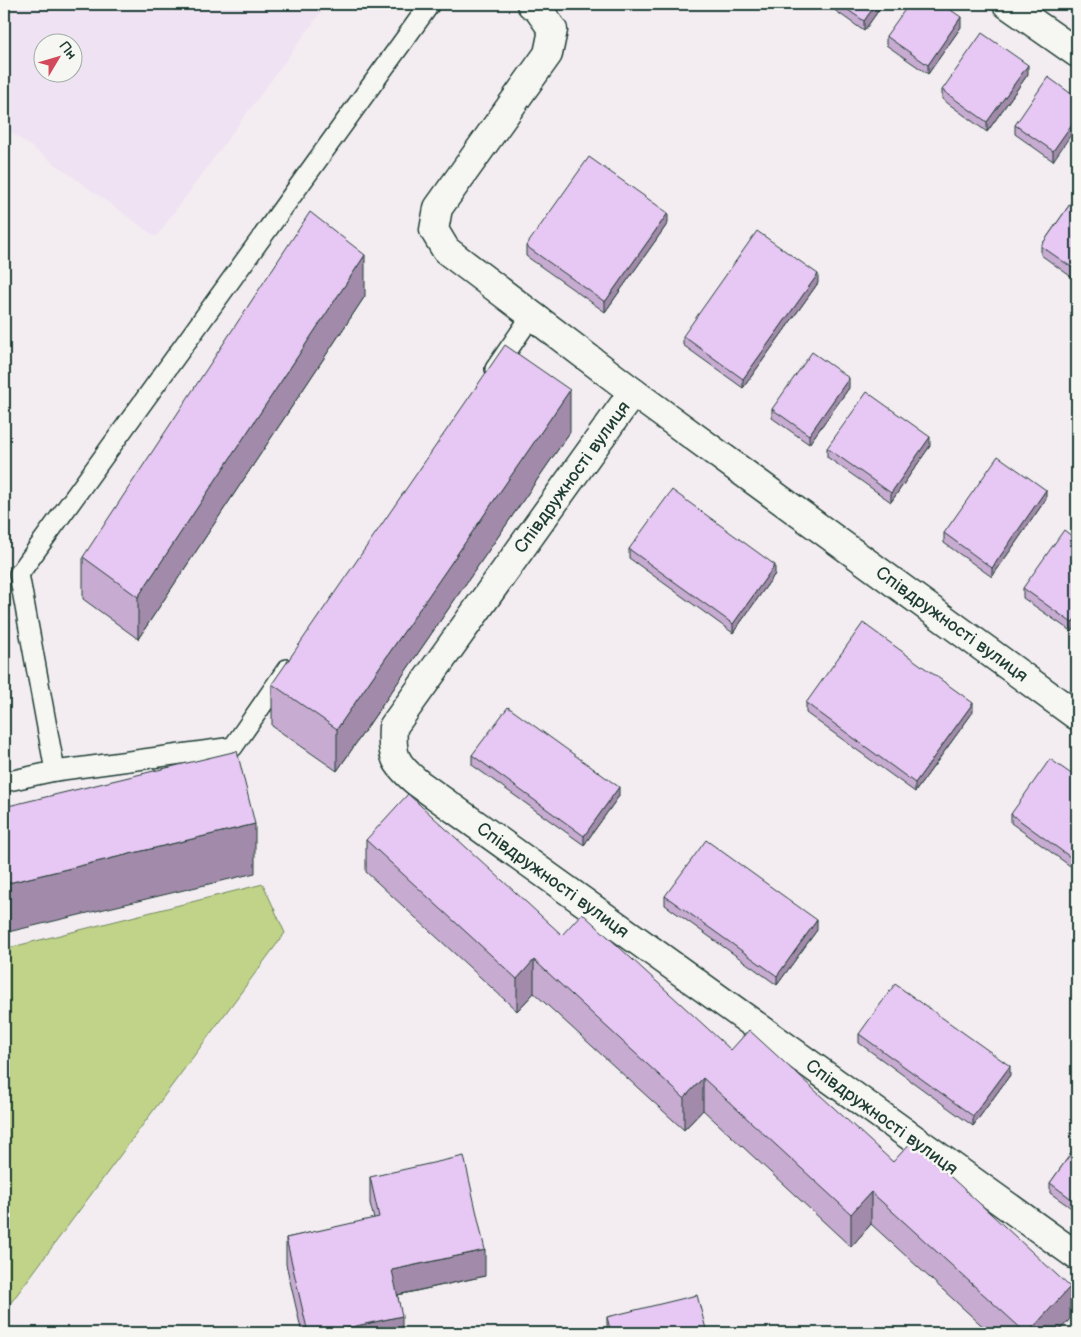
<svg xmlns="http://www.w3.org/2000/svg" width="1081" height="1337" viewBox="0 0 1081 1337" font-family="'Balsamiq Sans',sans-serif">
<rect width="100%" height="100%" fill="#f3edf2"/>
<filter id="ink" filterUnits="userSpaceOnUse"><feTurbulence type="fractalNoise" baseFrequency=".02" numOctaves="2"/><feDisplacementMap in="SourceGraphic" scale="10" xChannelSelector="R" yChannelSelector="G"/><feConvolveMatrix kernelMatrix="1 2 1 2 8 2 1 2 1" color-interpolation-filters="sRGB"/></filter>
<g filter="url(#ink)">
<path fill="#efe2f2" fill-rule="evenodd" d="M4,4h323l-171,233 -152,-110zM42,42h30v30h-30z"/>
<polygon fill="#c0d388" stroke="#70885e" points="263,884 285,933 4,1312 4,949"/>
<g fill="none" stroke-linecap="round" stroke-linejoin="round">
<defs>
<g id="service">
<polyline points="495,369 532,315"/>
<polyline points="55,771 19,574 430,4"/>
<polyline points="4,782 55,771 233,747 287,669"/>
</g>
<g id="minor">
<polyline points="531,4 538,9 553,30 548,54 438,208 434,230 446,250 633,392 1077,716"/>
<polyline points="1007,4 1077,53"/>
<path d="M633,392l-240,335c-2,29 2,37 25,56l659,473"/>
</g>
</defs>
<use href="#service" stroke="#1f3d34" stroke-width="22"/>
<use href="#minor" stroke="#1f3d34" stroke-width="31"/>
<use href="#service" stroke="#f6f6f2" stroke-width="19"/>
<use href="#minor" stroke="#f6f6f2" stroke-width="28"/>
</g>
<g fill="#c7abd1" stroke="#1f3d34">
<polygon points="826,4 883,4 864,31"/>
<polygon points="961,27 928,74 886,45 886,36"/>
<polygon points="1028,74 987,132 942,99 942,90"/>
<polygon points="1077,98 1053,161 1015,134 1015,125"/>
<polygon points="1077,194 1077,281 1041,255 1041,246"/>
<polygon points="668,223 605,312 526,256 526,246"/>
<polygon points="818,283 743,388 683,345 683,336"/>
<polygon points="365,296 138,639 83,599 83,557"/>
<polygon points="849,388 809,444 772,418 772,409"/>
<polygon points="570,432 337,771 272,726 272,684"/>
<polygon points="930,446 891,502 827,457 827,448"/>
<polygon points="1046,499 992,577 944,543 944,533"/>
<polygon points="1077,540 1072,632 1023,598 1023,588"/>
<polygon points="629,549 775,574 733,633 629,558"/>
<polygon points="806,703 973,712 915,792 806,713"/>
<polygon points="472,755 619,796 584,845 472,765"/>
<polygon points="1077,778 1077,871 1011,823 1011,814"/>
<polygon points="366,840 562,935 731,1050 893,1162 1070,1319 1057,1333 990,1333 871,1224 851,1247 703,1110 684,1130 534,993 517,1011 366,872"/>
<polygon points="665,896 817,930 777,985 665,905"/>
<polygon points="859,1034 1010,1075 973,1126 859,1043"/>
<polygon points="1077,1145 1077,1212 1050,1193 1050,1183"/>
<polygon points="370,1177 485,1276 398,1295 402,1333 302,1333 286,1264 286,1238 374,1219 370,1203"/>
<polygon points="607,1317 707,1333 607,1333"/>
</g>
<g fill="#a28baa" stroke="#1f3d34">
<polygon points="876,4 883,4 864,31 864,21"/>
<polygon points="961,17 961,27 928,74 928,65"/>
<polygon points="1028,65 1028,74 987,132 987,122"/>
<polygon points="1077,117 1077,126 1053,161 1053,151"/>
<polygon points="668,213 668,223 605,312 605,302"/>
<polygon points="365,255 365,296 138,639 138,597"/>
<polygon points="818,274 818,283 743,388 743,379"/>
<polygon points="849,378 849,388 809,444 809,435"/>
<polygon points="570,390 570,432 337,771 337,729"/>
<polygon points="930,437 930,446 891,502 891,493"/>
<polygon points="1046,490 1046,499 992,577 992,568"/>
<polygon points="775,565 775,574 733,633 733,624"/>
<polygon points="1077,616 1077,625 1072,632 1072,623"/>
<polygon points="973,703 973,712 915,792 915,783"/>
<polygon points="619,787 619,796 584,845 584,836"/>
<polygon points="255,824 255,873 4,933 4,884"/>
<polygon points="817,920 817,930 777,985 777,976"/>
<polygon points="534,960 534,993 517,1011 517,979"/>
<polygon points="1010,1066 1010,1075 973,1126 973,1116"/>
<polygon points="703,1078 703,1110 684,1130 684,1098"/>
<polygon points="871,1192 871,1224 851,1247 851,1214"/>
<polygon points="485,1250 485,1276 392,1296 392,1270"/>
<polygon points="1070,1287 1070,1319 1057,1333 1028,1333"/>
<polygon points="402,1316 402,1333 324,1333"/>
</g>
<g fill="#e7c7f3" stroke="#1f3d34">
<polygon points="839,4 876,4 864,21"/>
<polygon points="909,4 942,4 961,17 928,65 886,36"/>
<polygon points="982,33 1028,65 987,122 942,90"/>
<polygon points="1048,77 1077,98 1077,117 1053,151 1015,125"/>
<polygon points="589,157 668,213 605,302 526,246"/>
<polygon points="1077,194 1077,271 1041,246"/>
<polygon points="310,212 365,255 138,597 83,557"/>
<polygon points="757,231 818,274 743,379 683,336"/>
<polygon points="505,345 570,390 337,729 272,684"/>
<polygon points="812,352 849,378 809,435 772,409"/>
<polygon points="867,392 930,437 891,493 827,448"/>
<polygon points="998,456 1046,490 992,568 944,533"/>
<polygon points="672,490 775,565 733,624 629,549"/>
<polygon points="1064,530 1077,540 1077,616 1072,623 1023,588"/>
<polygon points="863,623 973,703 915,783 806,703"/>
<polygon points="508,707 619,787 584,836 472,755"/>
<polygon points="237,751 255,824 4,884 4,807"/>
<polygon points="1050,759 1077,778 1077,862 1011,814"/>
<polygon points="408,794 562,935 582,913 731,1050 749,1030 893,1162 912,1141 1070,1287 1028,1333 1026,1333 871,1192 851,1214 703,1078 684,1098 534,960 517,979 366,840"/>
<polygon points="706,840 817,920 777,976 665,896"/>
<polygon points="895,984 1010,1066 973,1116 859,1034"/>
<polygon points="1077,1145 1077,1203 1050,1183"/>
<polygon points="464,1156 485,1250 392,1270 402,1316 324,1333 308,1333 286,1238 379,1217 370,1177"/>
<polygon points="697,1295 707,1333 611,1333 607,1317"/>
</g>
</g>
<g text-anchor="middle" stroke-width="5" stroke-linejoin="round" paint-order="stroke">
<g font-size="18" fill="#1f3d34" stroke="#f6f6f2">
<text transform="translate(572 477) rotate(-54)" y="6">Співдружності вулиця</text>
<text transform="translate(952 624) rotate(36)" y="6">Співдружності вулиця</text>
<text transform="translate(553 880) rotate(36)" y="6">Співдружності вулиця</text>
<text transform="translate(882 1117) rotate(36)" y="6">Співдружності вулиця</text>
</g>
</g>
<rect width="1081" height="1337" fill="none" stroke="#f6f6f2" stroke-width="20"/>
<rect x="10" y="10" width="1061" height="1317" fill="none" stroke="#1f3d34" stroke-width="2" filter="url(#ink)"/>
<g transform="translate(58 58) rotate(52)"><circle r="24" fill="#f6f6f2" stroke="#a0aca6"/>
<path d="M0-4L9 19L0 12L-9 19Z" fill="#d1495b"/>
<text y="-8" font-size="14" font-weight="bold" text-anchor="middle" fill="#1f3d34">Пн</text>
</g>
</svg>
